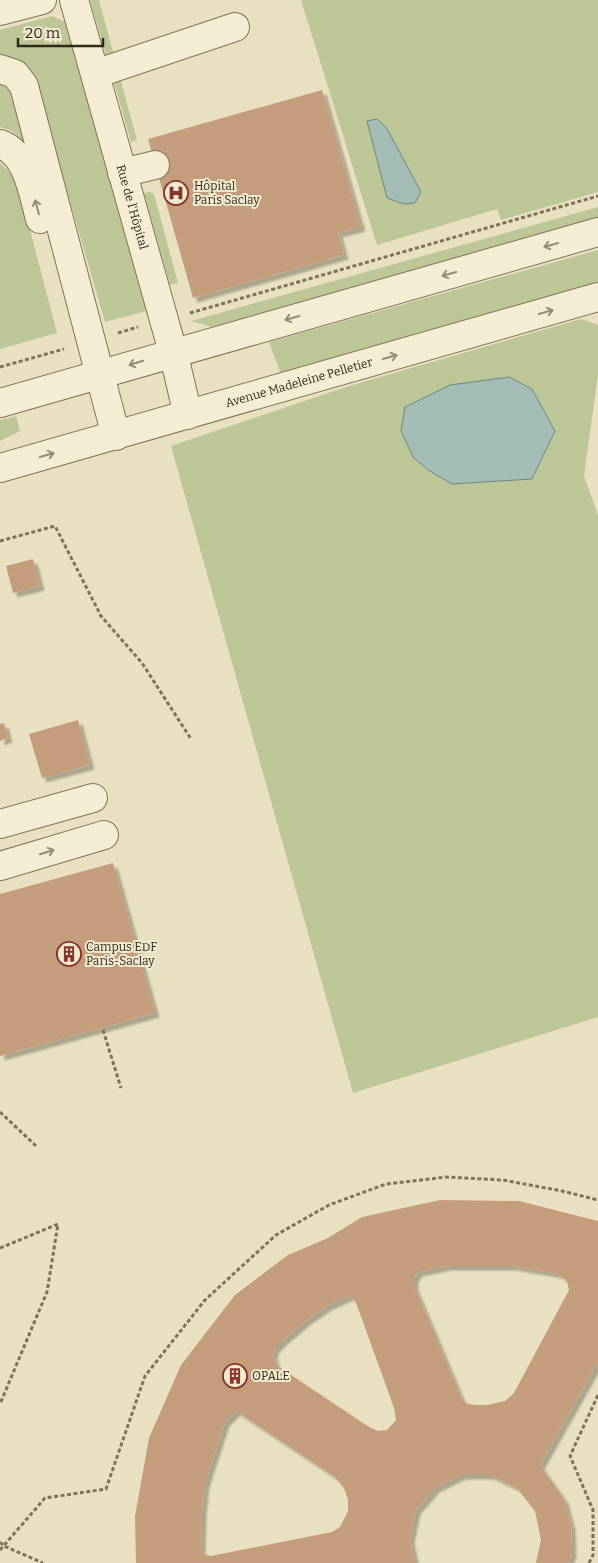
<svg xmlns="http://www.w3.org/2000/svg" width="598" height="1563" viewBox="0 0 598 1563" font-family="Bitter,serif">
<defs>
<filter id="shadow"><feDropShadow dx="4.5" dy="4.5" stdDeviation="1" flood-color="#0004"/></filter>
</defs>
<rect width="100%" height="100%" fill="#e9e0c1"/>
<g fill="#bdc697">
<polygon points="90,0 99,0 137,140 131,142"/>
<polygon points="301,0 598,0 598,192 501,220 497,209 377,245"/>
<path d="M52,16l13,6 82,289 -42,11 -71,-245c-10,-11 -19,-20 -34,-21v-26z"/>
<polygon points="2,84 10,91 25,143 12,131 0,127 0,85"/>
<polygon points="0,163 17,180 57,333 0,349"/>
<polygon points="150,192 154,194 178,283 170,285 144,193"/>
<polygon points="598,207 598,222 220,329 191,321"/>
<polygon points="598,250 598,285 281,374 269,342"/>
<polygon points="581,319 598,325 598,375 584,476 598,515 598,1017 353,1093 171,446 349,386"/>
<polygon points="16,416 20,431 0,441 0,420"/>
</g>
<g fill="#a3bcb6" stroke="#6c8983">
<polygon points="377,119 386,127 421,192 415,203 404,204 387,198 367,121"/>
<polygon points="509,377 532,389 555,431 532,479 452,484 428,470 413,457 401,431 405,407 450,385"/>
</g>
<g fill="#c49e7b" fill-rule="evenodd" filter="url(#shadow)">
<polygon points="322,90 361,227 338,233 344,255 193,298 148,139"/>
<polygon points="33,559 40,586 13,593 6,566"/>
<polygon points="78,720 90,765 42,778 29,734"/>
<polygon points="4,723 8,738 0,741 0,724"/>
<polygon points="113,863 155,1013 0,1056 0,894"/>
<path d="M440,1200l79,1 79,20v141l-58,103 24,34 7,27 1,27 -4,10h-32l5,-23 -6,-29 -18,-23 -27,-13h-29l-26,13 -19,22 -6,29 5,24h-279l-1,-47 14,-78 32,-73 54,-70 53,-40 40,-17 34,-21zM447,1266h65l46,8 9,7 2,9 -55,103 -9,8 -18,4h-11l-8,-1 -6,-4 -48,-114v-8l4,-6zM349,1296l6,4 39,108 2,12 -9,10 -9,1 -9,-4 -93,-62 -3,-10 2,-7 7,-7 26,-22 21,-14zM236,1411l99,66 9,11 4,12v11l-8,16 -8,5 -121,24 -7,-1 -3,-7 1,-37 3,-28 20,-61z"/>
</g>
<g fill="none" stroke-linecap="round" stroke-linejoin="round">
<defs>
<g id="minor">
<path id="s1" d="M74,0l99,352 15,63"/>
<polyline points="0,11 42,0"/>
<polyline points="0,69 15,74 24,86 116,436"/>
<polyline points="95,74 235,27"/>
<path d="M0,144c28,10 33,50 40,75"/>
<polyline points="122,173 155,165"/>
<polyline points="0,403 598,232"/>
<path id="s2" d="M0,468l598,-171"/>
<polyline points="0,824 93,798"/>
<polyline points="0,866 104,835"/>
</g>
</defs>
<use href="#minor" stroke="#81715b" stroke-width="30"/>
<g stroke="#81715b" stroke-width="3" stroke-dasharray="4 2.5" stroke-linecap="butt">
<polyline points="190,313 598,196"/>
<polyline points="118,333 138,327"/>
<polyline points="0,367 64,349"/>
<polyline points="0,541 55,526 101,616 142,663 191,739"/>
<polyline points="103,1030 121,1088"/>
<polyline points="0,1112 36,1146"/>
<polyline points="0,1248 58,1224 47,1292 0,1404"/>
<polyline points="0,1542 4,1546 43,1563"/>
<polyline points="0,1550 45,1498 106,1489 145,1376 205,1300 276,1235 329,1205 386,1184 446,1177 503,1180 562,1191 598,1200"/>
<polyline points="589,1563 593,1555 593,1510 570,1456 598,1395"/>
</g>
<use href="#minor" stroke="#f5edd3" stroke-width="28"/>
</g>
<defs><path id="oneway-shaft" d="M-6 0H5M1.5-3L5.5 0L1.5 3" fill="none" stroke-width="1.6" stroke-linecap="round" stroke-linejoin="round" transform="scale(1.25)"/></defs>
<g stroke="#948b78">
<use href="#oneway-shaft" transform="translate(37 207) rotate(-105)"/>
<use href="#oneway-shaft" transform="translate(551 245) rotate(164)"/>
<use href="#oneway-shaft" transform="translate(449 274) rotate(164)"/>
<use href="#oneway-shaft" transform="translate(546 312) rotate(-16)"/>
<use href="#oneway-shaft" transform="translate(292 318) rotate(164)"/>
<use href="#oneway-shaft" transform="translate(390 357) rotate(-16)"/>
<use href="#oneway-shaft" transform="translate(136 363) rotate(163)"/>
<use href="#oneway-shaft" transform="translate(47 455) rotate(-16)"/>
<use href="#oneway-shaft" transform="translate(47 852) rotate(-17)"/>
</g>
<defs>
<symbol id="hospital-ring" viewBox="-11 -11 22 22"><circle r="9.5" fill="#f1ead0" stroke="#8a3630" stroke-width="1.5"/><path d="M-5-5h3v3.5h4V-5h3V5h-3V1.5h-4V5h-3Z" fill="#8a3630"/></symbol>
<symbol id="building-ring" viewBox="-11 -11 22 22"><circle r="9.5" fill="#f1ead0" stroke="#8a3630" stroke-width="1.5"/><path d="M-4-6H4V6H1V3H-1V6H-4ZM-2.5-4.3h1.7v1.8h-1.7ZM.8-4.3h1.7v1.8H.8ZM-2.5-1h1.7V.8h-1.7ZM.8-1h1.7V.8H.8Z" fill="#8a3630"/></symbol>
</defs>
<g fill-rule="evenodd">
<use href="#hospital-ring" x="162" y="179" width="28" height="28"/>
<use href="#building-ring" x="55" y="940" width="28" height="28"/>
<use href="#building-ring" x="221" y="1362" width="28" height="28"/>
</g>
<g text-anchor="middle" stroke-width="4" stroke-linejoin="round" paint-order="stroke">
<g font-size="12" fill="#32291d" stroke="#f1ead0" text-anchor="start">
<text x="194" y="190">Hôpital<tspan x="194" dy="14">Paris Saclay</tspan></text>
<text x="86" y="951">Campus EDF<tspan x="86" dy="14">Paris-Saclay</tspan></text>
<text x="252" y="1380">OPALE</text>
</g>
<g font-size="12" fill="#32291d" stroke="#f1ead0">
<text dy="4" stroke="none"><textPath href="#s1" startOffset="215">Rue de l'Hôpital</textPath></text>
<text dy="4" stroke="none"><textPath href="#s2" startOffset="311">Avenue Madeleine Pelletier</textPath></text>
</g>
</g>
<path d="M18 38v8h85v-8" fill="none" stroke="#32291d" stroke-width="2.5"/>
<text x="25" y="38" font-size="15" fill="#32291d" stroke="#f1ead0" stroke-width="4" paint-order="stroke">20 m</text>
</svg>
